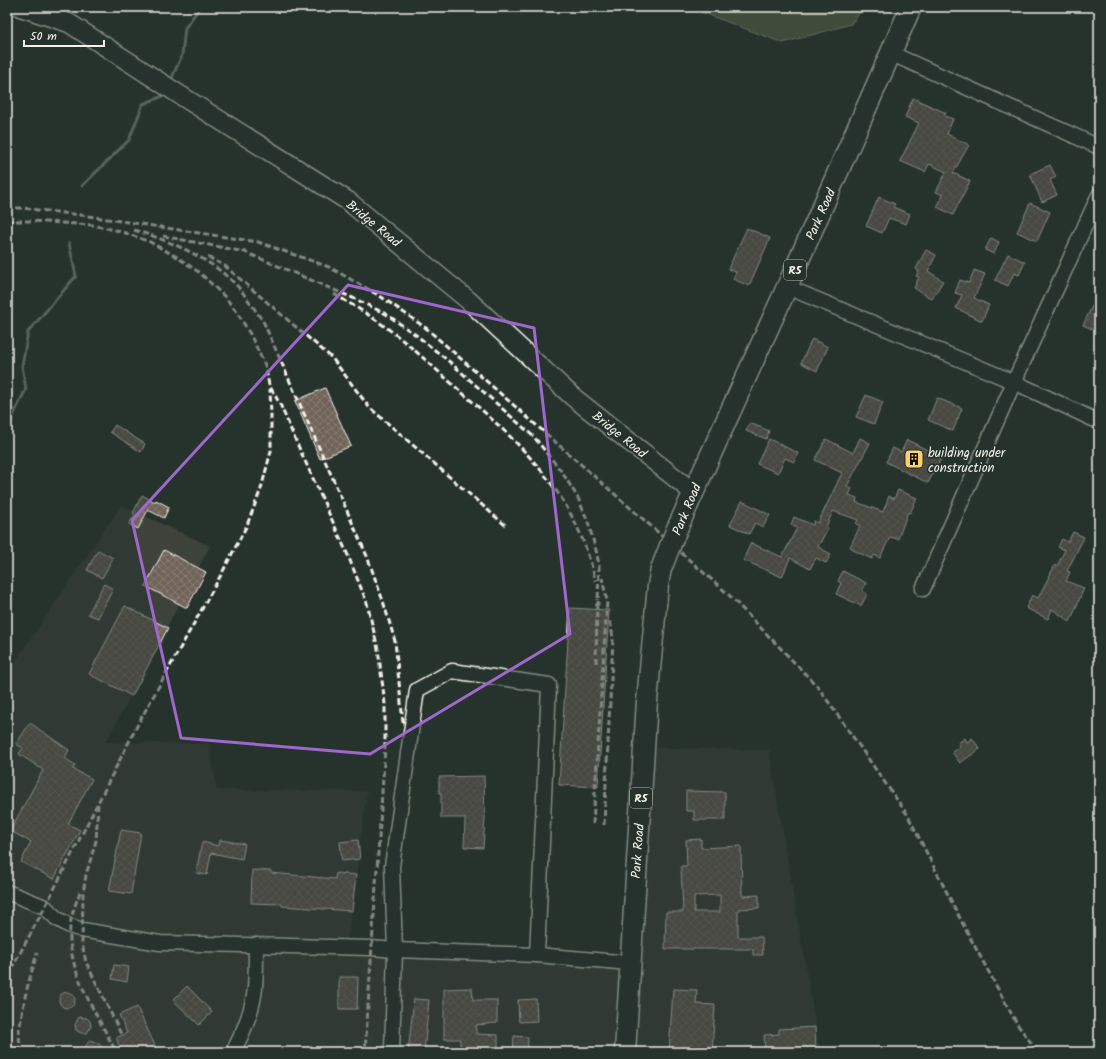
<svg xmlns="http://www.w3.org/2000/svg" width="1106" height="1059" viewBox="0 0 1106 1059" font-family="Kalam,sans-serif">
<defs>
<pattern id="building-cross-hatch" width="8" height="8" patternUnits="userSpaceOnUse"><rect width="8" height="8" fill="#70645a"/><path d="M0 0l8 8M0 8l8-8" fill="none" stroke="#857b72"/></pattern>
</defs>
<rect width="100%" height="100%" fill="#26332d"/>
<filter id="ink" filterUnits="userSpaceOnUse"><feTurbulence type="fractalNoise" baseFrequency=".025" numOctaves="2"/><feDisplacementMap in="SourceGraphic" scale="8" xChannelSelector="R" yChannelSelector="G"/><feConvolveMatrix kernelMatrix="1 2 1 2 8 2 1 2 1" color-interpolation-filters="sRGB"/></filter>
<g filter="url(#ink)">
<polygon fill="#3c423a" points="121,505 210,546 106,742 209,744 217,790 367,791 347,944 635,960 655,748 769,750 820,1052 7,1052 7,674"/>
<polygon fill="#5d6b4d" stroke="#a8ae9a" points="697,7 864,7 851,24 783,43 701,12"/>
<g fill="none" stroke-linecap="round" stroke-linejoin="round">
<g stroke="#8b9f9c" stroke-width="3">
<polyline points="170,82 182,55 185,28 200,7"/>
<polyline points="82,186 129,140 143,104 163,96 165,92"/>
<polyline points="7,428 26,389 22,366 28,332 76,276 69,243"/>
<polyline points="7,453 7,454"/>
</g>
</g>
<g fill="url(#building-cross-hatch)" stroke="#f4f1e8" fill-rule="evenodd">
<polygon points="913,98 946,113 944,116 953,119 947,134 969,145 953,173 970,181 953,215 937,207 943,195 936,192 946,172 929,164 925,172 900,161 919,123 905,117"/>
<polygon points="1050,165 1056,177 1050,180 1057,195 1042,202 1030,174"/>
<polygon points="879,197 895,204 893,207 910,214 906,224 889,218 882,233 866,226"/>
<polygon points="1030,203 1050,212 1037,241 1017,232"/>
<polygon points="747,228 770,238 749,286 733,279 736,272 728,269"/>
<polygon points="991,238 999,242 994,254 985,250"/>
<polygon points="926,250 936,255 928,271 943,281 932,299 914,288 919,277 916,276 919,271 916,269"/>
<polygon points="1008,254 1025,262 1019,275 1014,273 1008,286 995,280"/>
<polygon points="974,270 985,274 974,298 989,305 982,321 956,308 962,295 955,293 960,280 969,283"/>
<polygon points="1099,292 1099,332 1083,325"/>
<polygon points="812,339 828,347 817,371 801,363"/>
<polygon points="325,388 351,446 320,459 295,401"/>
<polygon points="866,395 883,402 874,424 856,417"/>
<polygon points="937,398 962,408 953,431 928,420"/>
<polygon points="750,423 769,431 766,439 746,431"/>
<polygon points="115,425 145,444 141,452 110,432"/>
<polygon points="860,438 870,443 847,486 852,488 849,495 857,498 856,502 883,512 889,496 894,499 898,490 917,498 910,513 908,512 898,539 890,537 880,558 874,555 872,559 853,550 854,549 850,547 860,526 856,524 858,520 833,511 826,527 828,528 818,547 831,554 826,563 816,558 810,569 790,558 782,577 743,560 751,543 782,557 797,528 791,525 794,517 813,525 814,521 818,523 842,473 815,460 826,439 853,453"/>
<polygon points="769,439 798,453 794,462 785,458 778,473 757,464"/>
<polygon points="907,440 942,457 928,483 886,462 893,448 901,452"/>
<polygon points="142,495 155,502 156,500 169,507 164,518 148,510 138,529 129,524 135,514 133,513"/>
<polygon points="742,501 770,515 763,527 755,523 749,534 730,525"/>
<polygon points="1073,532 1084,537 1067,571 1070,572 1066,581 1084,588 1070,622 1052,609 1048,619 1026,608 1032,595 1038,598 1055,565 1057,566 1065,550 1058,547 1062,539 1068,542"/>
<polygon points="98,550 113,558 102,578 87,570"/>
<polygon points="164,550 206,572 187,608 145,586"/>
<polygon points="843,571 866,583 862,591 867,594 861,606 836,594 841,583 838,581"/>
<polygon points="104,584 113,589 98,618 88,614"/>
<polygon points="125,606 168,628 132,696 89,674"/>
<polygon points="570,608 609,610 598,787 559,785"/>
<polygon points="30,723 69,750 65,758 75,765 73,769 92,779 68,824 80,830 54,879 21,862 31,842 10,831 43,770 19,754 23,748 16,744"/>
<polygon points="965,738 967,742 972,738 980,749 960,763 952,752 960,747 958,743"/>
<polygon points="484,776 485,818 483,848 464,847 465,818 441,818 441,793 439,793 439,777"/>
<polygon points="686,791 725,792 725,820 694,820 694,811 686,811"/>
<polygon points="121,830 141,833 131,894 109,891"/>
<path d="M701,839v9l40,-2 1,50 17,-1v13l-21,1v28h24l1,18h-10v-6h-88l1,-37h17l-2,-46h6l-1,-26zM720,895v17h-26v-16z"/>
<polygon points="220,840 245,844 242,859 211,853 207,875 196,873 202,842 219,846"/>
<polygon points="358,840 360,859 342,861 340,842"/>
<polygon points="252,870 271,871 271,873 335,879 336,873 356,875 352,911 282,906 282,904 251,903"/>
<polygon points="114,965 129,967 127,982 112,979"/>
<polygon points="339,977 358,977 357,1009 339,1009"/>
<polygon points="187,986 212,1012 199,1025 173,1000"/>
<polygon points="472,988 473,1000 497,1000 497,1023 476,1025 476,1034 498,1035 498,1052 460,1052 460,1039 444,1039 444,989"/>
<polygon points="673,989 697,990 696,1004 715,1005 712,1052 669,1052"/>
<circle cx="67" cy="1000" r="8"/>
<polygon points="414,999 429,1000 424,1052 408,1052"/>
<polygon points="536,999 537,1021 519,1022 518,1000"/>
<polygon points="137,1007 158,1052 122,1052 116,1038 127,1033 119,1015"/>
<polygon points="79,1017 87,1018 90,1021 91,1026 87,1033 81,1033 76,1030 75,1025"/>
<polygon points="815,1027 816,1052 765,1052 764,1035 779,1034 779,1029"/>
<polygon points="514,1036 528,1037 527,1052 513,1052"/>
<polygon points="90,1040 98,1043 106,1052 82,1052"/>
</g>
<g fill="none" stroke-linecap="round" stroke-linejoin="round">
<defs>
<g id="minor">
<polyline points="890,53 1099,147"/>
<polyline points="787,287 1014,382 1099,422"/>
<polyline points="923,589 1014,382 1099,195"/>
<polyline points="7,892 45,907 56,918 70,926 82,930 160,943 371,948 395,950 537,955 630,963"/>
<path d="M233,1052c10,-19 20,-42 22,-64 1,-14 1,-29 1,-43"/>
<polyline points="392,1052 395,950 392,866 417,690 452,671 549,685 537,955"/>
</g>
<polyline id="major" points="20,7 69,23 180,95 348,201 468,300 573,397 693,492"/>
<g id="highway">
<polyline points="676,531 787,287 911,7"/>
<polyline points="625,1052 647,701 658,585 661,569 670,546"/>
</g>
</defs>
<use href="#minor" stroke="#f4f1e8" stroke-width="17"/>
<use href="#major" stroke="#f4f1e8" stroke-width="21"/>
<use href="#highway" stroke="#f4f1e8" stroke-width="23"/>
<use href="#minor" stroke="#26332d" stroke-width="14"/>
<use href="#major" stroke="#26332d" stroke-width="18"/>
<use href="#highway" stroke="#26332d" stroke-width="20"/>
<g stroke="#f4f1e8" stroke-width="3" stroke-dasharray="6 3" stroke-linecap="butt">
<polyline points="7,208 22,208 88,216 258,242 329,267 380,296 426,328 728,594 818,687 907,814 967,932 1017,1024 1038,1052"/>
<polyline points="7,221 32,221 92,225 120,231 150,242 177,257 200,273 225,297 237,312 250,334 265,365 269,385 280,404 295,439 347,553 367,603 378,649 385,704 385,747 365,1052"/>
<path d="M134,230c37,11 79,29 105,58 9,11 17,23 25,35l103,233 16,45 12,40 8,82"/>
<polyline points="163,236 245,252 353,298 386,314 416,335 451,363 534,437 562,472 578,498 588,522 596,550 599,565 598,605"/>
<polyline points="208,257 225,266 332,358 369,407 505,525"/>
<path d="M334,294c13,8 26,15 39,24 31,21 58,47 86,72 53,46 106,94 128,162 3,10 7,19 8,29"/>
<polyline points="596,663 597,599"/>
<polyline points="98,804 96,841 86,875 83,893 82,944 86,962 121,1034"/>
<polyline points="593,824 607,601 602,578"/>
<polyline points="604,825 613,639 610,619"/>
<path d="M80,892c-4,11 -9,23 -10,35 -3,46 27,86 46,125"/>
<polyline points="7,977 45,907 139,722 222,573 247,525 261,489 271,451 271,415 270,389"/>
<polyline points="20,1052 19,1030 26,992 37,953"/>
</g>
<defs>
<polyline id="highway-bridge" points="670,546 676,531"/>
</defs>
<use href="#highway-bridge" stroke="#f4f1e8" stroke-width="23" stroke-linecap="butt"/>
<use href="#highway-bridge" stroke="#26332d" stroke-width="20"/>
</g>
</g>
<path d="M0 0H1106V1059H0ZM348,285l186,43 36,306 -200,120 -189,-16 -49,-218z" fill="#26332d" fill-opacity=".55" fill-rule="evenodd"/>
<path fill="none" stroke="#9f67cb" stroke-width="3" stroke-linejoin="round" d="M348,285l186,43 36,306 -200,120 -189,-16 -49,-218z"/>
<defs>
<symbol id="building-square" viewBox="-11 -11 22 22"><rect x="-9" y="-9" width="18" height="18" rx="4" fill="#ffd166" stroke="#26332d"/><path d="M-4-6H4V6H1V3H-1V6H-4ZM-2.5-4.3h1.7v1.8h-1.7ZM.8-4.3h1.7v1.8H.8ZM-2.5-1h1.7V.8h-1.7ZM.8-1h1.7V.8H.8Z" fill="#111"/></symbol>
</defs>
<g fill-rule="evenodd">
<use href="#building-square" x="903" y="448" width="22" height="22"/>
</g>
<g text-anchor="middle" stroke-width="3.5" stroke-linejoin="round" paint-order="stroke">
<g fill="#26332d" stroke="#b6b8b0" stroke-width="1">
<rect x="784" y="260" width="22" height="20" rx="3"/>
<rect x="630" y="788" width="22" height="20" rx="3"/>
</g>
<g font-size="12" font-weight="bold" fill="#f4f1e8">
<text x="795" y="274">R5</text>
<text x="641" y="802">R5</text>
</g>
<g font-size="13" fill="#f4f1e8" stroke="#26332d">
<text transform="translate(820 214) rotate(-66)" y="5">Park Road</text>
<text transform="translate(374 223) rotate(39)" y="5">Bridge Road</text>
<text transform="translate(620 434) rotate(39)" y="5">Bridge Road</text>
<text transform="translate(686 509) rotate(-67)" y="5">Park Road</text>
<text transform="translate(637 851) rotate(-86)" y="5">Park Road</text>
</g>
<g font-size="13" fill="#f4f1e8" stroke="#26332d" text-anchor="start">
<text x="928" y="457">building under<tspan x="928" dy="15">construction</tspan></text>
</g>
</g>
<rect width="1106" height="1059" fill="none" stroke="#26332d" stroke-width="24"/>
<rect x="12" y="12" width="1082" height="1035" fill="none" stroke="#f4f1e8" stroke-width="1.5" filter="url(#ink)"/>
<path d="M24 40v6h80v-6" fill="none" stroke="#f4f1e8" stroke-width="2"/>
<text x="30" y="40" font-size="12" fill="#f4f1e8" stroke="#26332d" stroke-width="3" paint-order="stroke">50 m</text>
</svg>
